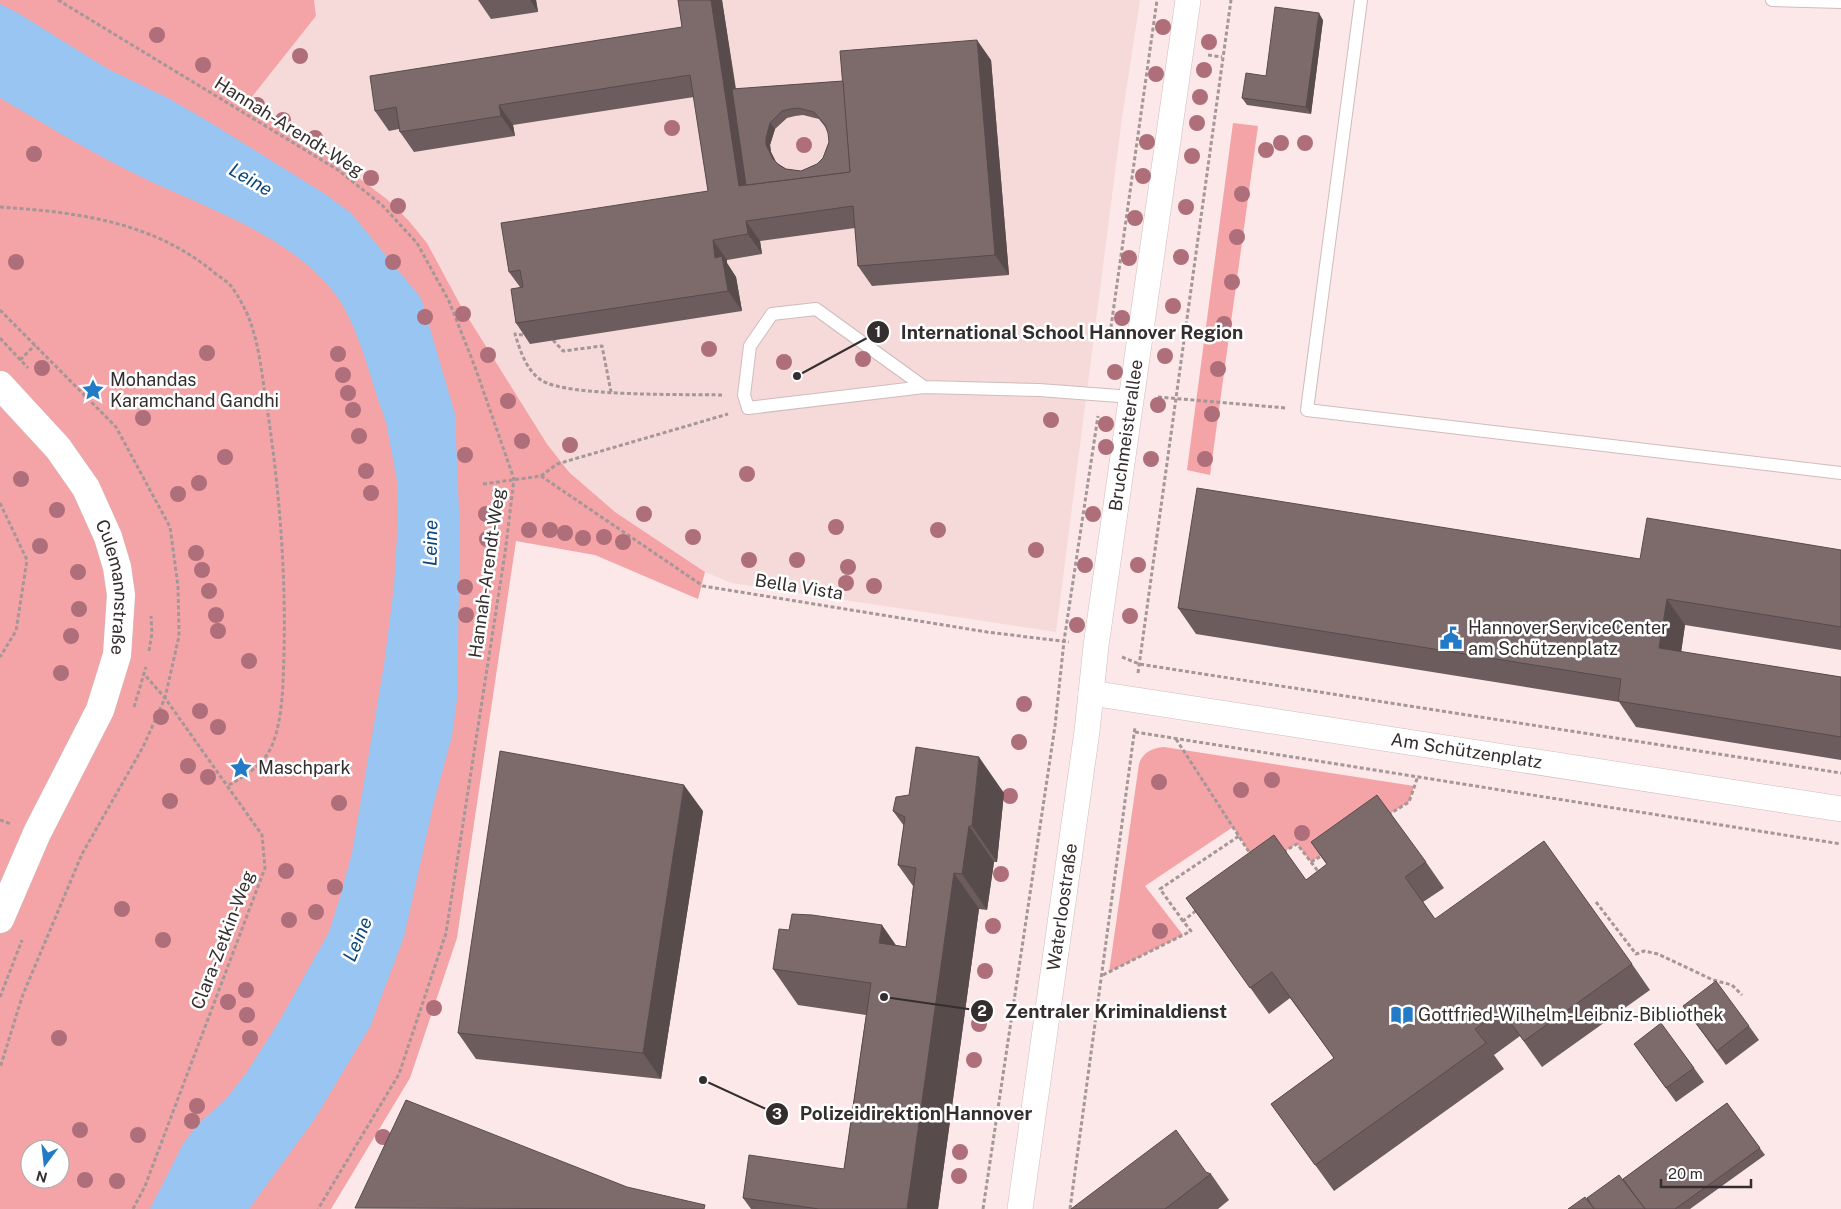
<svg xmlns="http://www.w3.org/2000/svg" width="1841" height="1209" viewBox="0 0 1841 1209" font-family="'Public Sans',sans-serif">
<rect width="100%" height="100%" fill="#fce8e8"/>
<polygon fill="#f6d9d9" points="314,0 1140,0 1122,118 1056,632 732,583 705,572 615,512 582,486 547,444 462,308 427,243 409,221 388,200 319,148 247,103 316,16"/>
<g fill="#f4a3a6" fill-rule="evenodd">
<path d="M0,0h314l2,16 -69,87 72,45 69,52 21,21 18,22 35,65 85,136 23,29 45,39 90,60 -7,27 -103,-44 -79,-14 -59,397 -47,140 -79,131h-331zM30,1149h30v30h-30z"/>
<polygon points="1233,123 1258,126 1210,475 1187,470"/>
<path d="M1164,747l250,39 -5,16 -98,60 -14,-18 -39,22 -25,-39 -88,59 38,49 -74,37 30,-208c4,-12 13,-16 25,-17z"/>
</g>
<path fill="#99c5f3" d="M0,4l18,9 90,56 60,29 38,22 119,74 26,19 70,85 34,116 5,121 -3,164 -5,37 -18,66 -30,135 -34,90 -56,93 -65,89h-99l33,-65 14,-19 29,-26 21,-27 33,-52 49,-88 11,-35 12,-44 32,-188 10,-79 4,-67 -1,-38 -11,-59c-15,-39 -25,-90 -48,-124 -46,-65 -140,-92 -209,-127 -44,-22 -86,-48 -129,-73z"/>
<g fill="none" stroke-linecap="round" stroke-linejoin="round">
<defs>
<g id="service">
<polyline points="1361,0 1307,410 1841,473"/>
<polyline points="1772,0 1841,2"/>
<polyline points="924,387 816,309 772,314 750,346 744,395 748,408 924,387 1039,390 1132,397"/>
</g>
<g id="minor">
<path id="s1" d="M1091,693l750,116"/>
<path id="s2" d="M1020,1209l67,-478 9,-85 92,-646"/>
</g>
<g id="tertiary">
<path id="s3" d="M0,385l58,63 28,40 22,49 9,30 4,28 -4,60 -17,55 -63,123 -37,86"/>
</g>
</defs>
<use href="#service" stroke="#d0bcbd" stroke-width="14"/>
<use href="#minor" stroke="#d0bcbd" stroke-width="26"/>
<use href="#tertiary" stroke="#d0bcbd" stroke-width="29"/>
<g stroke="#a59797" stroke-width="3" stroke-dasharray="4 2.5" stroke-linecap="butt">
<polyline points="58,0 338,170 382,205 417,243 449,301 475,367 514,479 505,553 446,933 399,1074 318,1209"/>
<polyline points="1208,55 1222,57"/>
<path d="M0,207c75,5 149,14 210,62 6,6 16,11 21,17 7,9 15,24 19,35 9,24 12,54 16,80 13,83 20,169 18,253 -1,29 -1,62 -11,89 -8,21 -26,32 -44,42"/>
<polyline points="0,310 116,427 170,527 178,586 179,636 165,698 143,747 82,854 22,997 0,1068"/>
<polyline points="1110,334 1157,0"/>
<path d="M523,335l-8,-1c5,16 11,36 26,46 25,17 146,14 182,15"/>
<polyline points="0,338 28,368"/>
<polyline points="553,340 563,351 602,346 611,392"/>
<polyline points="20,360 35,345"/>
<polyline points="1158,397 1286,408"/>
<polyline points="541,476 557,464 728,414"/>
<polyline points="483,484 541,476 703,586 987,632 1069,642"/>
<polyline points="0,503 27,560 16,631 0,657"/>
<polyline points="149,651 152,633 151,616"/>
<polyline points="1122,657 1139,664 1841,773"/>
<polyline points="1138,673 1231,0"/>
<polyline points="134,707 146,667"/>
<polyline points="1135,732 1841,844"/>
<polyline points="1176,739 1251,855"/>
<polyline points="1388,815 1409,802 1418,776"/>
<polyline points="0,820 11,824"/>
<polyline points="1283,852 1297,844 1311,862 1323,855"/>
<polyline points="1311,862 1320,874"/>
<polyline points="1596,902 1636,954 1644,951 1658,954 1713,980 1732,985 1742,995"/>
<polyline points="1183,921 1160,889 1239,836"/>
<polyline points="1103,975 1191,931 1183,921 1197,910"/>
<polyline points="0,997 22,940"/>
<polyline points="133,1209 145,1186 265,868 262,835 165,698 144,674"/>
<polyline points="983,1209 1055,726 1064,641 1098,416"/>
<polyline points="1070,1209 1135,727"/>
</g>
<use href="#service" stroke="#fff" stroke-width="12"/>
<use href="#minor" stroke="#fff" stroke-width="25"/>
<use href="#tertiary" stroke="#fff" stroke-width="28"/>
</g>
<g fill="#ae6e7a">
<circle cx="1163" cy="27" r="8"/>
<circle cx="157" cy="35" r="8"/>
<circle cx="1209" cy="42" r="8"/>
<circle cx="300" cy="56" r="8"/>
<circle cx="203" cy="65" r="8"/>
<circle cx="1204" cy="70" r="8"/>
<circle cx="1156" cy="74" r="8"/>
<circle cx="1200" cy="97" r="8"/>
<circle cx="257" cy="105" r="8"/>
<circle cx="283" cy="120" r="8"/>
<circle cx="1197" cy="123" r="8"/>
<circle cx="672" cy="128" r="8"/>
<circle cx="315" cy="138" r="8"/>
<circle cx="1147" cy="142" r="8"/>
<circle cx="1281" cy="143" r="8"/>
<circle cx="1305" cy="143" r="8"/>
<circle cx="804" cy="145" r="8"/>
<circle cx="1266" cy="150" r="8"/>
<circle cx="34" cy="154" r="8"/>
<circle cx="1192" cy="156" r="8"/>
<circle cx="1143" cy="176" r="8"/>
<circle cx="371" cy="178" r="8"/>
<circle cx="1242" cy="194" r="8"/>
<circle cx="398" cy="206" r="8"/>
<circle cx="1186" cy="207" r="8"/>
<circle cx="1135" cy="218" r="8"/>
<circle cx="1237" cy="237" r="8"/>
<circle cx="1181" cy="257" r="8"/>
<circle cx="1129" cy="258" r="8"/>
<circle cx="16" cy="262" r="8"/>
<circle cx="393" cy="262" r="8"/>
<circle cx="1232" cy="282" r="8"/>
<circle cx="1173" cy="306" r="8"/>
<circle cx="463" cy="314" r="8"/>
<circle cx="425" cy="317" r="8"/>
<circle cx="1122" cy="318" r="8"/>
<circle cx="1224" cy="324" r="8"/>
<circle cx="709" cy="349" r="8"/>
<circle cx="207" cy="353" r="8"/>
<circle cx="338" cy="354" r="8"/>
<circle cx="488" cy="355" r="8"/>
<circle cx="1165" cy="356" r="8"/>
<circle cx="863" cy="359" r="8"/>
<circle cx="784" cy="362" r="8"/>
<circle cx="42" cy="368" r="8"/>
<circle cx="1218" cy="369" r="8"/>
<circle cx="1115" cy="372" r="8"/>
<circle cx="343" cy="375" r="8"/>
<circle cx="348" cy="393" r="8"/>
<circle cx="508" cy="401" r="8"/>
<circle cx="1158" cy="405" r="8"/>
<circle cx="353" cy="410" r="8"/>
<circle cx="1212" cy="414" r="8"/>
<circle cx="143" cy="418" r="8"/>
<circle cx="1051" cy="420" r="8"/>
<circle cx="1106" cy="424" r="8"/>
<circle cx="359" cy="436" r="8"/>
<circle cx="522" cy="441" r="8"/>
<circle cx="570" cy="445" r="8"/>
<circle cx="1106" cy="447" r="8"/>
<circle cx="465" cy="455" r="8"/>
<circle cx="225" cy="457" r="8"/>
<circle cx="1151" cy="459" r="8"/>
<circle cx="1205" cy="459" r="8"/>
<circle cx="366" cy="471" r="8"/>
<circle cx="747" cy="474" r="8"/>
<circle cx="21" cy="479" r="8"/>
<circle cx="199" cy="483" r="8"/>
<circle cx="371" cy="493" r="8"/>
<circle cx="178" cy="494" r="8"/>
<circle cx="57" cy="510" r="8"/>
<circle cx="486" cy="514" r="8"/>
<circle cx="644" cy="514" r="8"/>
<circle cx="1093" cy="514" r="8"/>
<circle cx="836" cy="527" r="8"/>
<circle cx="529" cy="530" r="8"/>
<circle cx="550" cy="530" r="8"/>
<circle cx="938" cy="530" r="8"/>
<circle cx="565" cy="533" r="8"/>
<circle cx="604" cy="537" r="8"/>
<circle cx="693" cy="537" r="8"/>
<circle cx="583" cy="538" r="8"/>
<circle cx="487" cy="539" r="8"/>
<circle cx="623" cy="542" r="8"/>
<circle cx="40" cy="546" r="8"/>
<circle cx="1036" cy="550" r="8"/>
<circle cx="196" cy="553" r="8"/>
<circle cx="749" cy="560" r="8"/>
<circle cx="797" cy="560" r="8"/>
<circle cx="1085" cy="565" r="8"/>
<circle cx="1138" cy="565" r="8"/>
<circle cx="848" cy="567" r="8"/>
<circle cx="202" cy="570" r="8"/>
<circle cx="78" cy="572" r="8"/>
<circle cx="846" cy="583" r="8"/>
<circle cx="874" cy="586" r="8"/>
<circle cx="465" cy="587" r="8"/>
<circle cx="209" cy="591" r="8"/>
<circle cx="79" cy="609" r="8"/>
<circle cx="216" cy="615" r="8"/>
<circle cx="466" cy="615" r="8"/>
<circle cx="1130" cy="616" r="8"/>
<circle cx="1077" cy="625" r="8"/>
<circle cx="218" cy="631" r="8"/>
<circle cx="71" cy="636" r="8"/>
<circle cx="249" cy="661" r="8"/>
<circle cx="61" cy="673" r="8"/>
<circle cx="1024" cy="704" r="8"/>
<circle cx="200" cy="711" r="8"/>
<circle cx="161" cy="717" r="8"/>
<circle cx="218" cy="727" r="8"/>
<circle cx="1019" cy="742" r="8"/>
<circle cx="188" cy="766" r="8"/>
<circle cx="208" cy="777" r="8"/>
<circle cx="1272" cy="780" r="8"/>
<circle cx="1159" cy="782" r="8"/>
<circle cx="1241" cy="790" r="8"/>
<circle cx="1010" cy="796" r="8"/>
<circle cx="170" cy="801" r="8"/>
<circle cx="339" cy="803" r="8"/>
<circle cx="1302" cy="833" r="8"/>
<circle cx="286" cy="871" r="8"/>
<circle cx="1001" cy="874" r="8"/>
<circle cx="335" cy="887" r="8"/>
<circle cx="122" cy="909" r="8"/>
<circle cx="316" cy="912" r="8"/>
<circle cx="289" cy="920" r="8"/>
<circle cx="993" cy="926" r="8"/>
<circle cx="1160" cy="931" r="8"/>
<circle cx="163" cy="940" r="8"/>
<circle cx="985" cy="971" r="8"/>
<circle cx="246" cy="990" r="8"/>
<circle cx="228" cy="1002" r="8"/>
<circle cx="434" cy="1008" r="8"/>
<circle cx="247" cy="1015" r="8"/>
<circle cx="979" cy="1024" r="8"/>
<circle cx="59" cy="1038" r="8"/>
<circle cx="250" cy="1038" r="8"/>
<circle cx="974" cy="1060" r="8"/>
<circle cx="197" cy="1106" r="8"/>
<circle cx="192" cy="1121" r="8"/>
<circle cx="80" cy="1130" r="8"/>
<circle cx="138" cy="1135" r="8"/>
<circle cx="383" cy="1137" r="8"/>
<circle cx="960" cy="1152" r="8"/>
<circle cx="959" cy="1176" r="8"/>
<circle cx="85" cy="1180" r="8"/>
<circle cx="117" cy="1181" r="8"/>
</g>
<g fill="#6c5c5d" fill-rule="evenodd">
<polygon points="478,0 536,0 538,12 491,19"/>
<path d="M678,0h44l14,89 107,-8 148,-21 18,215 -137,11 -14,-20 -3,-38 -95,13 2,13 -35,6v3l9,14 6,34 -212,33 -14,-21 4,-36 -11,-15 199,-81 -14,-94 -181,28 2,11 -101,16 -14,-20 -1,-3 -10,2 -14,-20 307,-84zM803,115l16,4 7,9 2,5 1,9 -6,16 -6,6 -16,7 -15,-2 -10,-7 -5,-10 -1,-7 5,-16 12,-11 8,-2z"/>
<polygon points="1323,20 1311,114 1247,105 1242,98 1266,76"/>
<polygon points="1841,550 1841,650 1685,625 1681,652 1841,677 1841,760 1636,727 1619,702 1196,634 1178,608 1640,559"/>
<polygon points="1004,793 997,862 994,862 987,910 979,909 938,1209 751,1209 743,1198 844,1169 866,1015 798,1005 773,969 896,945 906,947 913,886 898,865 904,826 893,811"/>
<polygon points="703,811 661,1079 476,1059 458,1033"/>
<polygon points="1311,842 1426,862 1444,888 1423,902 1435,919 1632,964 1650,990 1542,1067 1520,1036 1494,1055 1504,1069 1334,1191 1271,1104 1334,1058 1290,998 1269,1014 1186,898 1306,880 1327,865"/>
<polygon points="1683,1006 1749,1026 1759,1040 1726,1065"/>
<polygon points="1644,1058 1694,1068 1704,1082 1676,1102"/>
<polygon points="1727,1103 1765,1155 1690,1209 1568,1209 1623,1179"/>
<polygon points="1211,1174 1229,1200 1218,1209 1071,1209"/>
</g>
<g fill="#584b4c">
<polygon points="530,0 536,0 538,12"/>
<polygon points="711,0 722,0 752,199 739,186"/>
<polygon points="1319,13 1323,20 1311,114 1306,107"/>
<polygon points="977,40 991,60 1009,275 995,255"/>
<polygon points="499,105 513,125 515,136 501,116"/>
<polygon points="770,123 775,129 770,145 771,152 778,166 773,159 766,145 766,138"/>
<polygon points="746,221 760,241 762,254 748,234"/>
<polygon points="713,240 727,260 727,263 736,277 742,311 728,291 715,258"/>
<polygon points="1667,599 1685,625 1678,674 1659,648"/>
<polygon points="979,757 1004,793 997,862 972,826"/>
<polygon points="684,785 703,811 661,1079 643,1053"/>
<polygon points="969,826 994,862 987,910 962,874"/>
<polygon points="954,873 979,909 938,1209 907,1209"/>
<polygon points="882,925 907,961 879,943"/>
</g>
<g fill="#7d6b6c" stroke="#584b4c" fill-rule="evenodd">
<polygon points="678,0 711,0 739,186 850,172 840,51 977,40 995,255 858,266 853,206 746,221 748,234 713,240 715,258 722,256 728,291 516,323 511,289 523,287 520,270 509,272 501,223 708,191 690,75 499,105 501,116 400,132 396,107 375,111 370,76 682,27"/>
<polygon points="1275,7 1319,13 1306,107 1242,98 1246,73 1266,76"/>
<path d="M843,81l7,91 -104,13 -14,-96zM798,108l16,4 11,13 3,8 1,9 -6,16 -6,6 -16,7 -15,-2 -7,-4 -6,-6 -7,-14v-7l4,-15 12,-12 8,-2z"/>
<polygon points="1197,488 1640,559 1647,518 1841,550 1841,627 1667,599 1659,648 1841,677 1841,737 1618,701 1621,679 1178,608"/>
<polygon points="916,747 979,757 972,826 969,826 962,874 954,873 907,1209 819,1209 743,1198 749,1155 844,1169 871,983 773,969 779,929 789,930 792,914 812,915 882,925 879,943 906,947 916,868 898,865 905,817 893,811 896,797 909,795"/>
<polygon points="500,751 684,785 643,1053 458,1033"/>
<polygon points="1377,795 1426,862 1405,877 1435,919 1544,841 1632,964 1524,1041 1501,1010 1475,1029 1486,1043 1315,1165 1271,1104 1334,1058 1272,972 1250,988 1186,898 1274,835 1306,880 1327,864 1311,842"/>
<polygon points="1716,981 1749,1026 1717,1051 1683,1006"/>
<polygon points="1661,1023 1694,1068 1666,1088 1634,1044"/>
<polygon points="406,1100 627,1187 705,1205 704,1209 355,1208"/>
<polygon points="1727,1103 1760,1148 1675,1209 1645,1209 1623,1179"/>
<polygon points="1176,1130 1206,1172 1211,1174 1165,1209 1071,1209"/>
<polygon points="1619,1175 1645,1209 1594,1209 1587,1198"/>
<polygon points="1585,1197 1594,1209 1568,1209"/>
</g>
<defs>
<symbol id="sight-bare" viewBox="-9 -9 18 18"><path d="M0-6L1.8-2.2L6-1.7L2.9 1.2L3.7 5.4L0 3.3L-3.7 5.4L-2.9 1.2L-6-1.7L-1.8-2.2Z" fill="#237ac7" stroke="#fff" stroke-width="2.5" paint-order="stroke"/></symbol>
<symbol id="civic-bare" viewBox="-9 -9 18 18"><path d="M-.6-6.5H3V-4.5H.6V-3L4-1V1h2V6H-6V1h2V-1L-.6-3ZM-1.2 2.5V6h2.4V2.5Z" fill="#237ac7" stroke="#fff" stroke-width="2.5" paint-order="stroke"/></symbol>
<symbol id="library-bare" viewBox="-9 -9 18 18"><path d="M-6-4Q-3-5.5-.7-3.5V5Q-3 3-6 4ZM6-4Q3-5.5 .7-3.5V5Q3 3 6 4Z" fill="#237ac7" stroke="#fff" stroke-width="2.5" paint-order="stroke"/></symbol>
</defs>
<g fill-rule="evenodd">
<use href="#sight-bare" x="77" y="374" width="32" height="32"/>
<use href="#civic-bare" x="1435" y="622" width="32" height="32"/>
<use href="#sight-bare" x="225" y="752" width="32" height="32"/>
<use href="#library-bare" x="1386" y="999" width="32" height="32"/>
</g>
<g text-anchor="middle" stroke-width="5" stroke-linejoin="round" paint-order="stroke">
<g font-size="18" fill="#352e2e" stroke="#fff">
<text transform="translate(289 127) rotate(32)" y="6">Hannah-Arendt-Weg</text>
<text dy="6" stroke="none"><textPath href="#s2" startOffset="781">Bruchmeisterallee</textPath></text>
<text transform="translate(487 573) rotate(-82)" y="6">Hannah-Arendt-Weg</text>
<text transform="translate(799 587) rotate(9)" y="6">Bella Vista</text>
<text dy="6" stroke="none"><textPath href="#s3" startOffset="239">Culemannstraße</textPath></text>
<text dy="6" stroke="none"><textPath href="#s1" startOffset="380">Am Schützenplatz</textPath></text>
<text dy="6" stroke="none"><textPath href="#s2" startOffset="305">Waterloostraße</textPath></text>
<text transform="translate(223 940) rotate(-69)" y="6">Clara-Zetkin-Weg</text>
</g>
<g font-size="18" fill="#352e2e" stroke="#fff" text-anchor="start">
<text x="110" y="386">Mohandas<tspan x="110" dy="21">Karamchand Gandhi</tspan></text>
<text x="1468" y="634">HannoverServiceCenter<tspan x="1468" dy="21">am Schützenplatz</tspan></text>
<text x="258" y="774">Maschpark</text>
<text x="1418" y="1021">Gottfried-Wilhelm-Leibniz-Bibliothek</text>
</g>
<g font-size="19" font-style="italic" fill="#0b477b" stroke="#fff">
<text transform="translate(251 179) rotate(30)" y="7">Leine</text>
<text transform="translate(430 543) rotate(-89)" y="7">Leine</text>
<text transform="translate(357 939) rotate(-67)" y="7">Leine</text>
</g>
</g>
<path fill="none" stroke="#352e2e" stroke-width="2" d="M797 376L878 332M884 997L982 1011M703 1080L777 1114"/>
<g fill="#352e2e" stroke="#fff" stroke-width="2">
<circle cx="797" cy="376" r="5"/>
<circle cx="884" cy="997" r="5"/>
<circle cx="703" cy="1080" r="5"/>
<circle cx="878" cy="332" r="12"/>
<circle cx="982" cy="1011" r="12"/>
<circle cx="777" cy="1114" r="12"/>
</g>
<g font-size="15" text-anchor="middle" font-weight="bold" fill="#fff">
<text x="878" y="337">1</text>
<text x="982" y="1016">2</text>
<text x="777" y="1119">3</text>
</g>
<g font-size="19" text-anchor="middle" font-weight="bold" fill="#352e2e" stroke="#fff" stroke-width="5" stroke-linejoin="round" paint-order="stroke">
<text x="1072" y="339">International School Hannover Region</text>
<text x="1116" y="1018">Zentraler Kriminaldienst</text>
<text x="916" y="1120">Polizeidirektion Hannover</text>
</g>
<g transform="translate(45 1164) rotate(195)"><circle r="24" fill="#ffffff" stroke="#aeabab"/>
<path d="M0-4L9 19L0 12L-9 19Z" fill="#237ac7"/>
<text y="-8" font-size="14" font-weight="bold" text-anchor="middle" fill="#352e2e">N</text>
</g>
<path d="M1661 1179v8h90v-8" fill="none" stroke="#352e2e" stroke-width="2.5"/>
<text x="1668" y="1179" font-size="15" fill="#352e2e" stroke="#ffffff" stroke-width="4" paint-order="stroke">20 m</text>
</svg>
